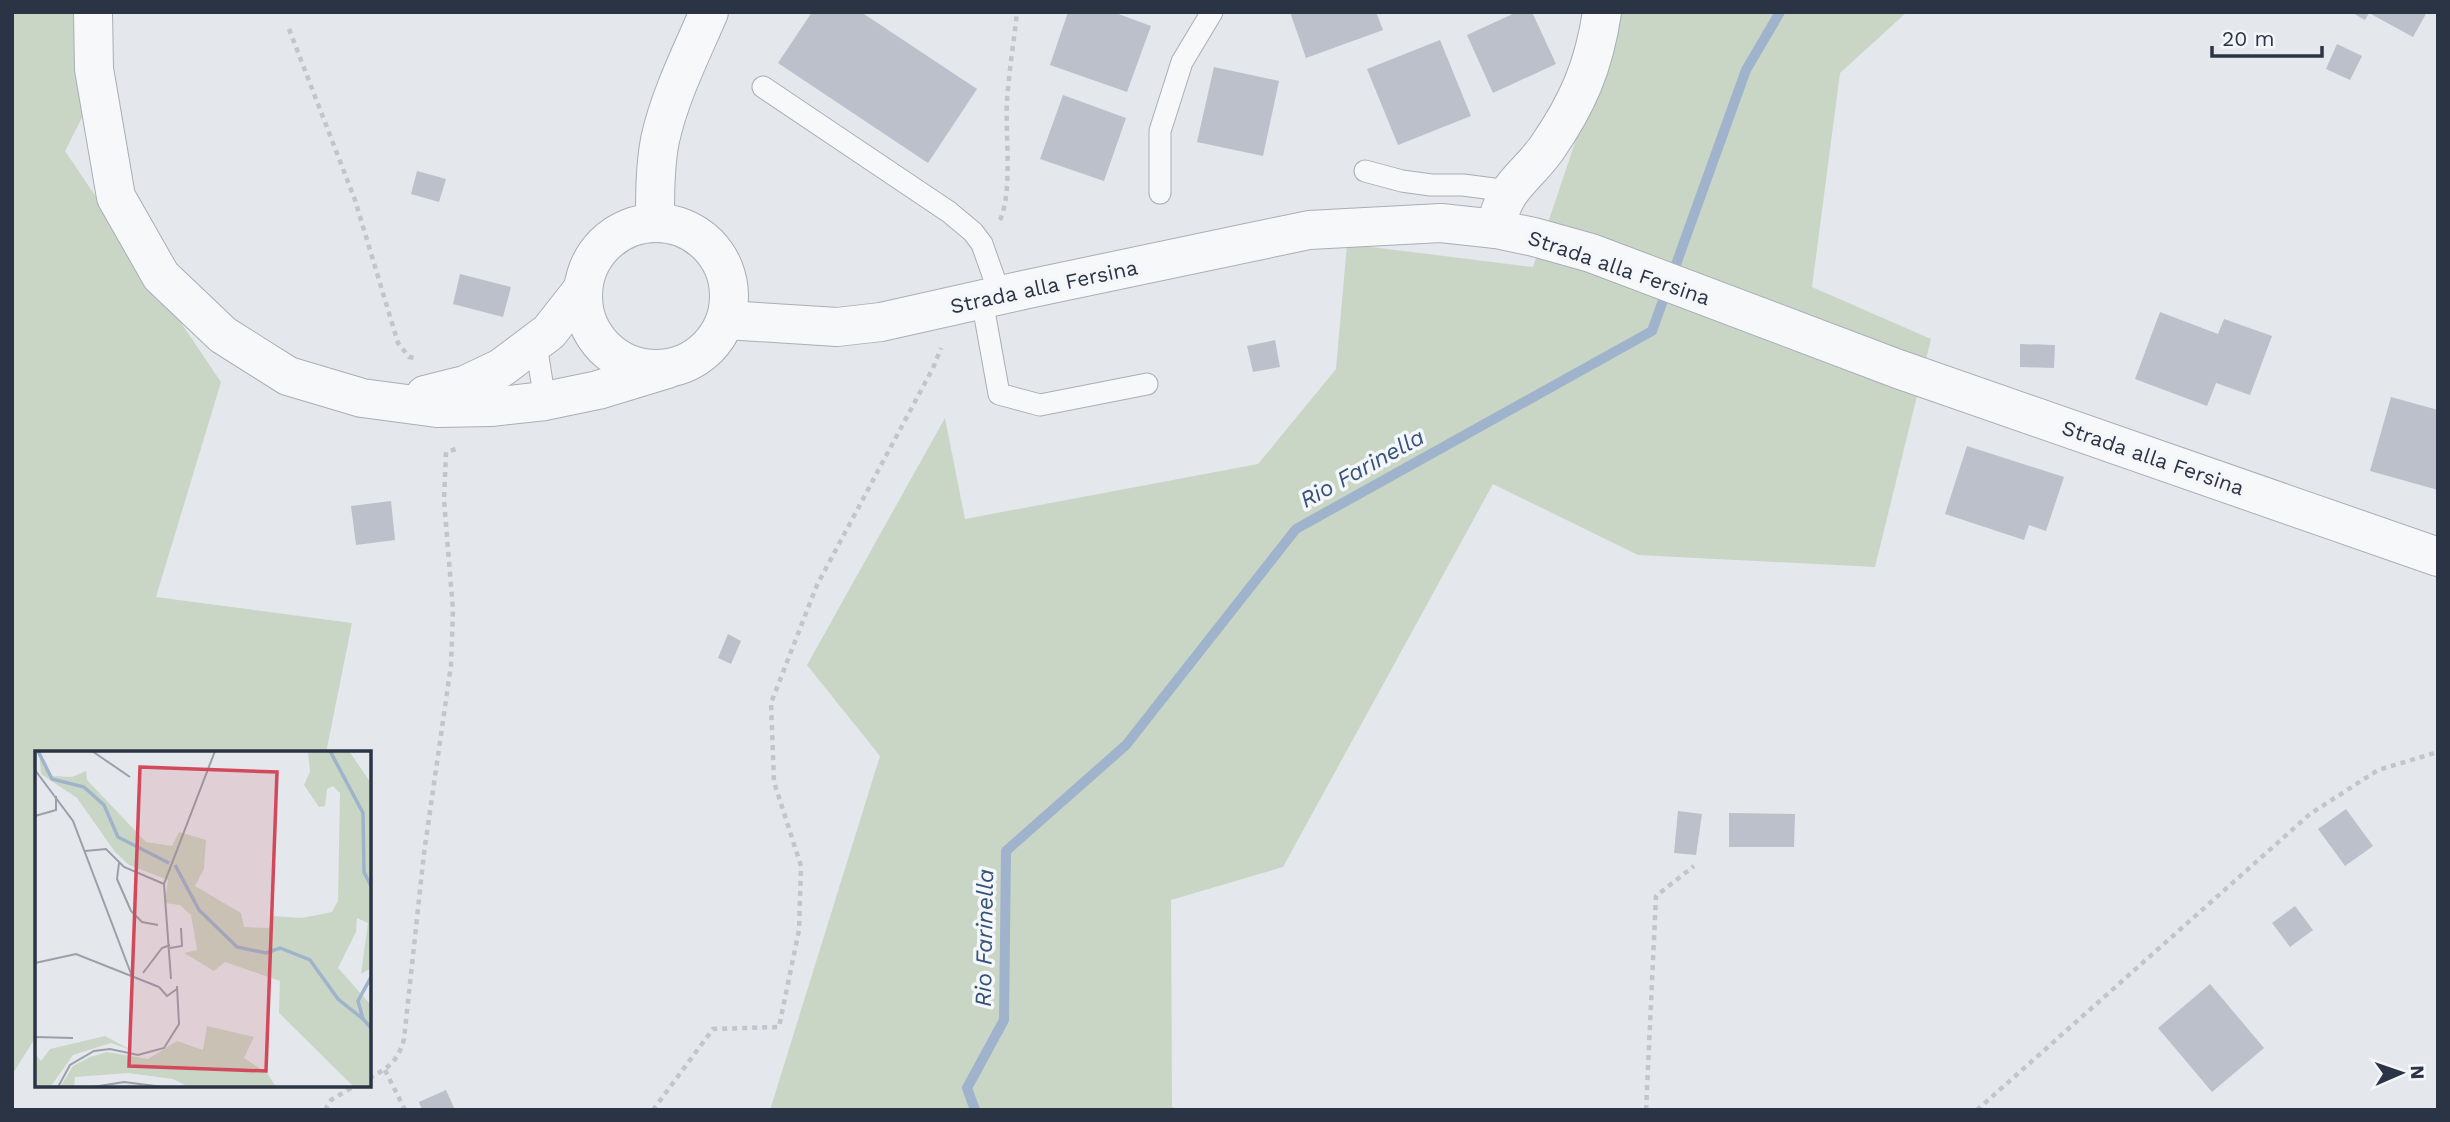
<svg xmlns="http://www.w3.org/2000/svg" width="2450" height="1122" viewBox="0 0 2450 1122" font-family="'Work Sans',sans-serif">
<rect width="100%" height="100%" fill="#e4e7ec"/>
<g fill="#c9d6c5">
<polygon points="12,12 82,12 96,90 65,151 221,382 156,597 352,623 326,753 37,753 37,1035 12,1075"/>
<polygon points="1619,12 1907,12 1840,73 1812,287 1931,339 1875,567 1638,555 1493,484 1283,867 1171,900 1172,1107 1180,1110 770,1110 880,756 807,665 945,418 965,519 1258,464 1336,369 1347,244 1533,267"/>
</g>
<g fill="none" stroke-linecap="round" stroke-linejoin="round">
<polyline stroke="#9fb4cc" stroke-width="10" points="975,1110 967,1088 1004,1020 1006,851 1126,745 1296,529 1652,331 1746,70 1780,12"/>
</g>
<g fill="#bbc0ca">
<polygon points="812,12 861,12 977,89 928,163 778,63"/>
<polygon points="1068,12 1113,12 1151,26 1127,92 1050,65"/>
<polygon points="1290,12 1376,12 1383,30 1306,58"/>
<polygon points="1517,12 1532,12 1556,64 1493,93 1467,35"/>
<polygon points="2351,12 2427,12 2413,37 2369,13 2365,20"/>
<polygon points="1440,40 1471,116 1398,145 1367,69"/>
<polygon points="2337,44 2362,56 2350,80 2326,69"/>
<polygon points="1214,67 1279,81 1263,156 1197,142"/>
<polygon points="1063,95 1126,118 1104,181 1040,159"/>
<polygon points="417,171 446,179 439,202 411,194"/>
<polygon points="460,274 511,287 503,317 453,304"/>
<polygon points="2160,312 2218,334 2224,319 2272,336 2250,395 2216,383 2207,406 2135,379"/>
<polygon points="1275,340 1280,367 1253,372 1247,346"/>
<polygon points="2020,344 2055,345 2054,368 2020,367"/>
<polygon points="2391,397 2438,410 2438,490 2370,471"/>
<polygon points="1967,446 2064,477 2046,531 2029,525 2024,540 1945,514"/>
<polygon points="391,501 395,540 356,545 351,506"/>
<polygon points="728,634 741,641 731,664 718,658"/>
<polygon points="2346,809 2373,846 2345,866 2318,829"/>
<polygon points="1678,811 1702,814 1696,855 1674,853"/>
<polygon points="1729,813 1795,814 1794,847 1729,847"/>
<polygon points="2295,906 2313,930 2290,947 2272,923"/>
<polygon points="2210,984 2264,1048 2212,1092 2158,1028"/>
<polygon points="446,1090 455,1110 422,1110 419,1102"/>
</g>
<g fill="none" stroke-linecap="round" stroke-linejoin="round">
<defs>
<g id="service">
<polyline points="763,87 949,212 973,232 982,244 1000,295"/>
<polyline points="1365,171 1402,181 1431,185 1463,185 1509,191"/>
<polyline points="1160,193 1160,131 1182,62 1212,12"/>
<polyline points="982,300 999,394 1040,405 1147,384"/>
<polyline points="532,344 538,357 545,401"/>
</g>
<g id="minor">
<polyline points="93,12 94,69 116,197 161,276 223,335 288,376 362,398 437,408 491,407 545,401 598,390 667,369"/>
<path d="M1496,229c6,-42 29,-50 51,-81 31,-45 47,-82 55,-136"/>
<polyline points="425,395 465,385 501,368 549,332 582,290"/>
</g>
<g id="tertiary">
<path d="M655,221c0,-26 0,-55 5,-81 10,-45 31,-86 49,-128"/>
<circle cx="656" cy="296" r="73"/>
<polyline points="726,320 837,327 881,322 1028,289 1309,230 1441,223 1496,229 1534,237 1591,253 1898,369 2438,557"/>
</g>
</defs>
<use href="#service" stroke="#a9aeb7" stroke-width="23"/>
<use href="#minor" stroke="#a9aeb7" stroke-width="40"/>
<use href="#tertiary" stroke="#a9aeb7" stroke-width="40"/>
<g stroke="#c2c5cb" stroke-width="4.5" stroke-dasharray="5 5" stroke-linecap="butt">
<polyline points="289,29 355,200 398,343 409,357 415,358"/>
<path d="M1000,220c13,-28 5,-88 7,-120 2,-29 7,-59 10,-88"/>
<polyline points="385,1070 405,1110"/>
<path d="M369,1078c20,-10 29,-17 35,-39l20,-186 27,-188 2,-55 -9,-110 2,-48 14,-4"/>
<polyline points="325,1110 331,1100 356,1085"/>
<polyline points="653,1110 713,1029 779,1027 799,930 801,866 774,782 771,703 817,585 933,368 941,348"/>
<polyline points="1646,1110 1656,896 1694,866"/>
<polyline points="1977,1110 2310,814 2378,770 2438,752"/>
</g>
<use href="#service" stroke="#f7f8fa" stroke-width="21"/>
<use href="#minor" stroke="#f7f8fa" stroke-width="38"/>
<use href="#tertiary" stroke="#f7f8fa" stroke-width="38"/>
</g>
<g text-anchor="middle" stroke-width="7" stroke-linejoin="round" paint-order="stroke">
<g font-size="21" fill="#2b3445" stroke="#f4f6f9">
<text transform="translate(1619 268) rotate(19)" y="7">Strada alla Fersina</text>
<text transform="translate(1044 287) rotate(-12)" y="7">Strada alla Fersina</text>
<text transform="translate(2153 458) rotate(19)" y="7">Strada alla Fersina</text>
</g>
<g font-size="23" font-style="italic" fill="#34527a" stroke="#f4f6f9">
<text transform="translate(1362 468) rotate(-29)" y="8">Rio Farinella</text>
<text transform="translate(984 938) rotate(-89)" y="8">Rio Farinella</text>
</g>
</g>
<g transform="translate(35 751)">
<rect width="336" height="336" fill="#e4e7ec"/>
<path d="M4,0l13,25 20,1 14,-6 1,9 59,62 26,4 7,-14 27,8 -2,29 -9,17 46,27 3,14 25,1 4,-12 29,2 30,-6 6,-11 2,-108 -7,-7 -6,3 -2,17 -6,1 -15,-22 6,-13 -2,-21h41l22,32v185l-10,6 7,-51 -11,-5 -1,14 -18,36 33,37v82h-17l-75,-74 1,-32 -55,-19 -11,9 -30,-18 13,-3 -6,-35 -11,-10 -15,-2 3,-23 -39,-15 -14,-13 -38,-54 -36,-24zM172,275l47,11 -10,21 23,15 9,14h-87l-16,-8 -45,-6 -53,4 -1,10h-14l13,-21 17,-9 17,-5 41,7 29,-18 26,9zM70,285l26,14 -20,-7 -38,12 -22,31 -16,1v-33l6,7 9,-12z" fill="#c9d6c5"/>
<path fill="none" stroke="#9fb4cc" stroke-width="3.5" d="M3,0l14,28 32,8 20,18 14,32 51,26M295,0l33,62 1,59 7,14M140,114l24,45 38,37 29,6 14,-5 30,12 28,39 25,20M336,226l-13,24 5,18 8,9"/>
<path fill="none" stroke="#9a9fa9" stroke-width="2" d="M57,0l38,26M0,19l38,51 60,158M0,65l21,-6v-14M50,100l21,-2 18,18 40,17M84,112l-2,16 14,32 11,11 16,3M135,197l12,-2 -1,-18M0,212l41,-9 83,33M108,222l19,-25 8,-3M136,228l-7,-95 51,-133M124,236l8,9 10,-7M0,286l38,1M23,336l12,-22 24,-14 16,-2 28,6 26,-7 15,-24 -2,-38M58,336l31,-5 39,5"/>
<path fill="#d1495b" fill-opacity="0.15" stroke="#d1495b" stroke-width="3.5" d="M105,16l137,5 -11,299 -137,-5z"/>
<rect width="336" height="336" fill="none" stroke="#2b3445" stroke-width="3.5"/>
</g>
<rect width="2450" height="1122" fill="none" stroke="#2b3445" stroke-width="28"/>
<g transform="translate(2401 1073) rotate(88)" stroke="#f4f6f9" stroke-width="5" paint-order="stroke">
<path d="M0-5L12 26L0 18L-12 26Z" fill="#2b3445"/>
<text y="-10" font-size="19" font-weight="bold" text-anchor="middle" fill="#2b3445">N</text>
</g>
<path d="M2212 46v10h110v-10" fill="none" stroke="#2b3445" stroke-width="3.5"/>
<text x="2222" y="46" font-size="21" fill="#2b3445" stroke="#f4f6f9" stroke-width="5" paint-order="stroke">20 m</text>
</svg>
